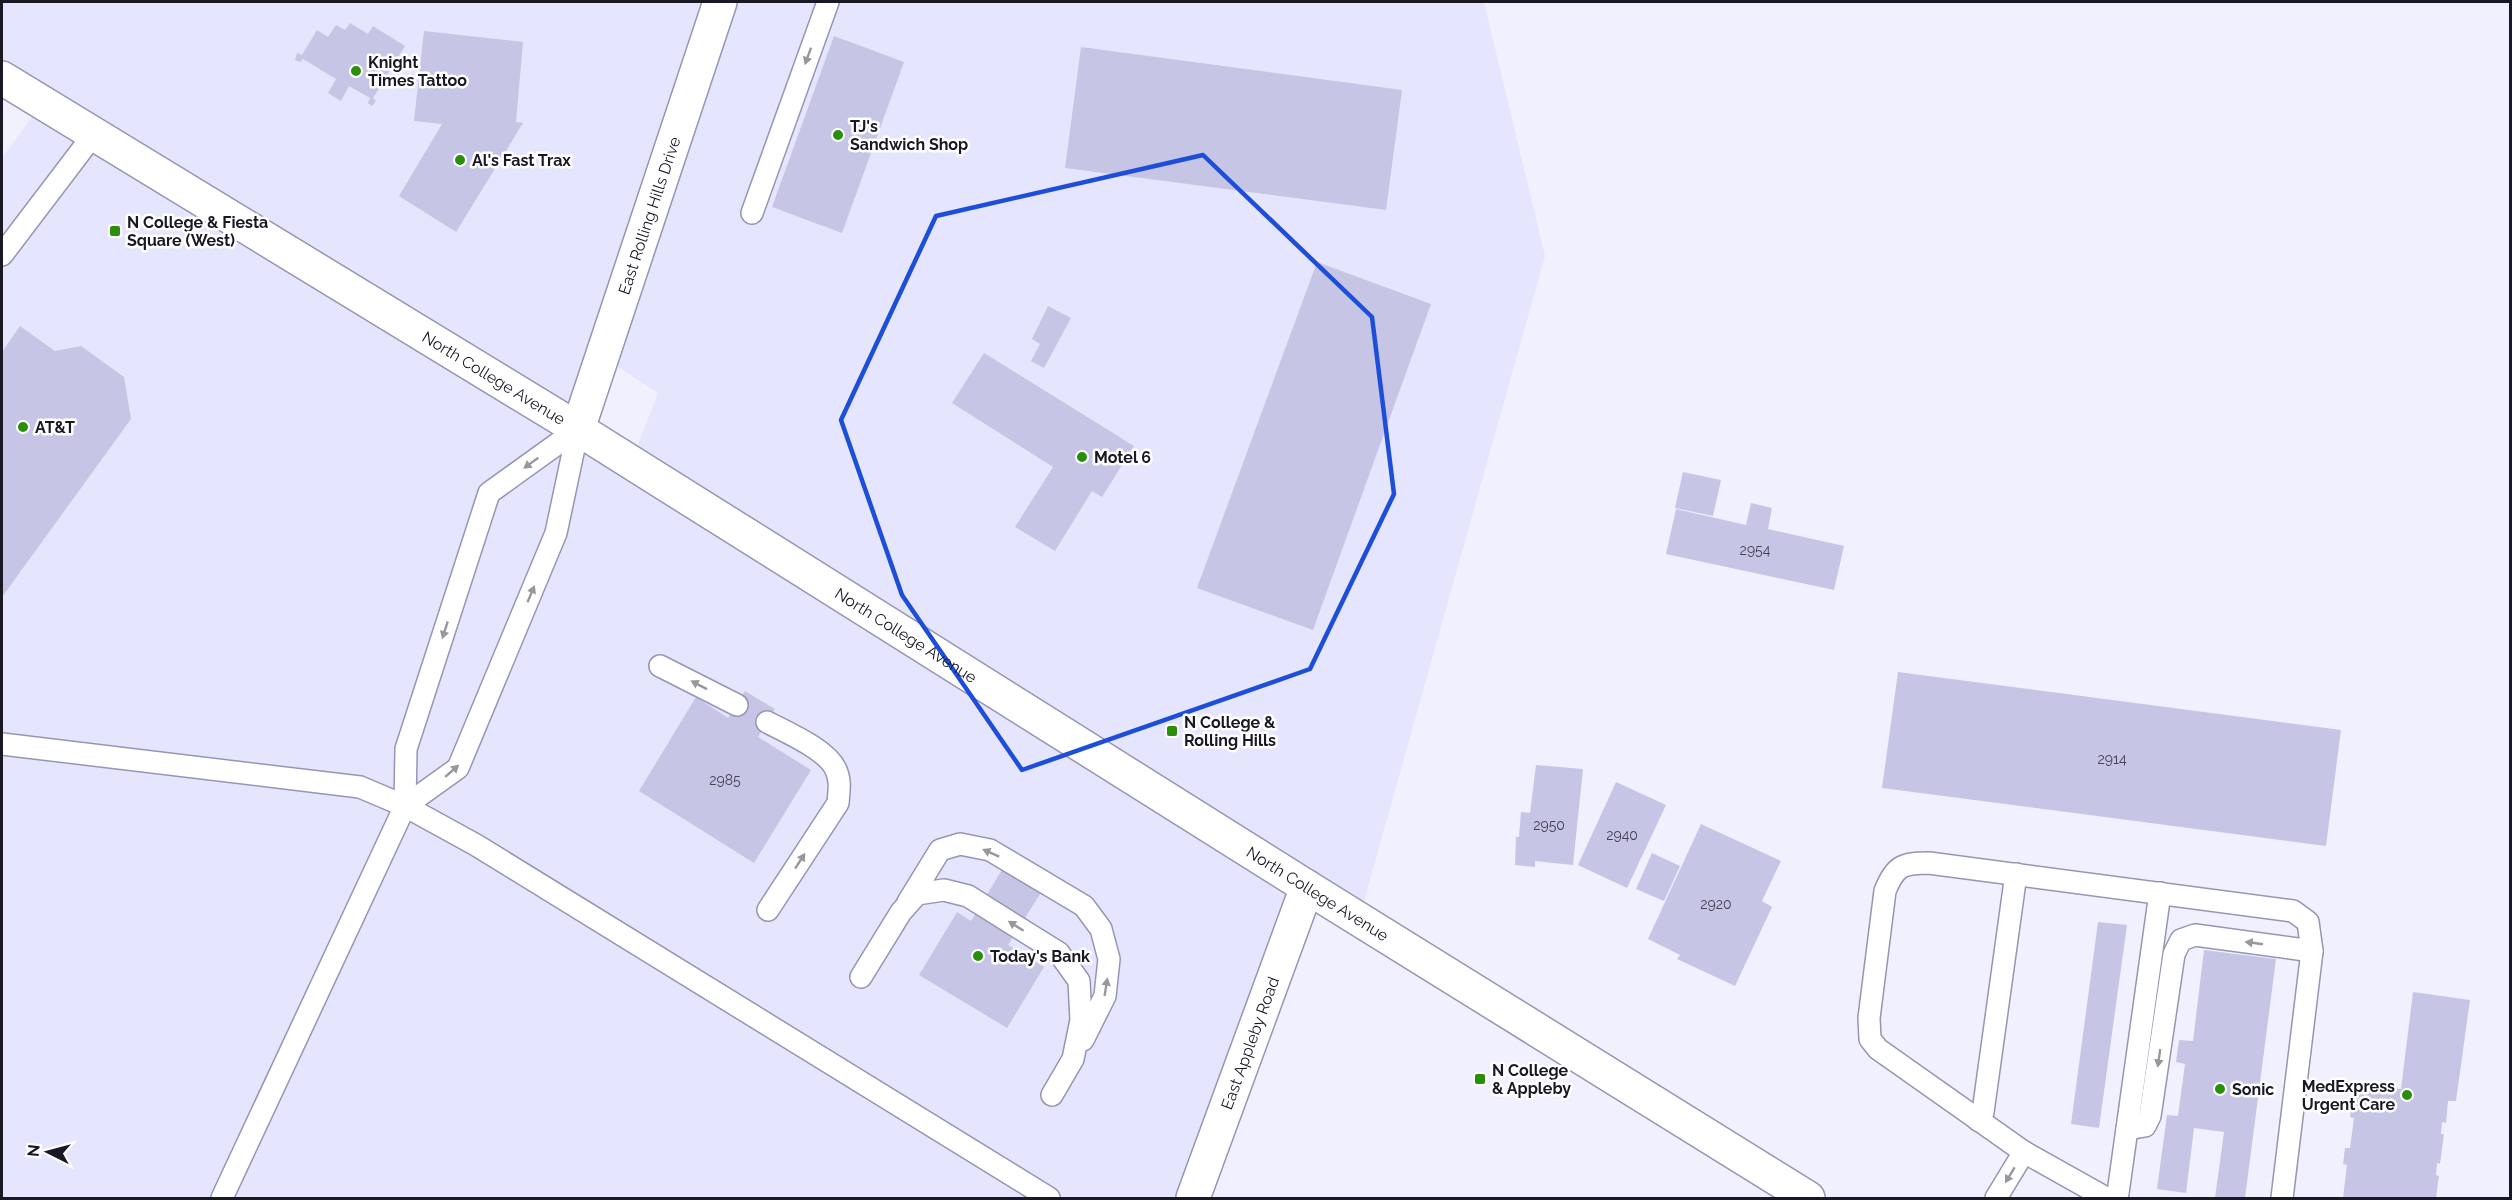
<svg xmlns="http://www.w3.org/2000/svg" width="2512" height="1200" viewBox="0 0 2512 1200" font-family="Raleway,sans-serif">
<rect width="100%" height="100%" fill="#f0f0fe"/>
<path fill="#e6e5fe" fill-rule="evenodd" d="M2,2h1482l61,254 -186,663 -52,-32 -114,311h-1191v-1040l40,-55 -40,-25zM603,357l55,36 -27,69 -53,-33z"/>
<g fill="#c6c5e6">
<polygon points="350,23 368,34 373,26 405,46 373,98 376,101 372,106 368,103 370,98 349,86 341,101 328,93 336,79 303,59 300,62 295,60 297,53 302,55 317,30 328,37 336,25 345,30"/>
<polygon points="424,31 523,42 516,122 523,123 456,232 399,196 442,124 414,121"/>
<polygon points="834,36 904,62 842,233 772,207"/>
<polygon points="1081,47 1402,90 1386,210 1065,168"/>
<polygon points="1317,262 1431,304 1313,630 1197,588"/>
<polygon points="1048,306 1071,318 1044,368 1031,361 1040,344 1032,339"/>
<polygon points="20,326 55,351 81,346 124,377 131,419 2,597 2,352"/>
<polygon points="984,353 1134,446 1102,497 1092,491 1055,551 1015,527 1053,467 952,403"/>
<polygon points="1683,472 1721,480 1713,516 1675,508"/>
<polygon points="1751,503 1772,508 1768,529 1844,546 1834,590 1666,554 1676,509 1746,525"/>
<polygon points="1898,672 2341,730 2326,846 1882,788"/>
<polygon points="745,691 775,709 758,737 811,770 754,863 639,791 696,697 728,718"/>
<polygon points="1536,765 1583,769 1573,865 1535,861 1535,867 1515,865 1516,837 1519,837 1521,812 1530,813"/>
<polygon points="1616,782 1666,805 1627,888 1578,865"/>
<polygon points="1701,824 1781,861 1762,901 1772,907 1735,986 1677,959 1680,955 1648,939"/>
<polygon points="1652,853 1680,866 1664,901 1636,889"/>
<polygon points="1003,868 1042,891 1008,945 1044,967 1007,1028 919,975 957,912 971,921"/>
<polygon points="2098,922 2127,925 2099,1128 2071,1124"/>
<polygon points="2204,950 2276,959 2245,1198 2215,1198 2224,1132 2194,1128 2186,1193 2157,1189 2167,1115 2178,1116 2185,1064 2176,1062 2179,1040 2193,1041"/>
<polygon points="2413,992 2470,1000 2456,1101 2448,1101 2446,1123 2442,1122 2441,1134 2444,1134 2440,1164 2437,1163 2436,1175 2439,1176 2436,1198 2343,1198 2347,1165 2343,1164 2345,1148 2350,1148 2354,1118 2350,1117 2352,1103 2356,1103 2358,1084 2401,1089"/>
</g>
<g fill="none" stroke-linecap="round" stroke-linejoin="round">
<defs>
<g id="service">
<polyline points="752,213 828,2"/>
<polyline points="2,255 94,134"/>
<polyline points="660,666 737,705"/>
<path d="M767,722c19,10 61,28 69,48 5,11 3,21 2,33l-70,107"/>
<polyline points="2,744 360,787 405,806 476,845 1049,1198"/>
<polyline points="405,806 458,768 556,533 578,429"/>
<polyline points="908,902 940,850 960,844 990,850 1084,906 1101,929 1109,959 1105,996 1083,1040"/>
<polyline points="861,977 901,912 917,894 944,890 968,896 1059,953 1079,981 1081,1020 1073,1059 1052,1095"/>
<polyline points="1978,1120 1983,1112 2016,874"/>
<polyline points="2127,1129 2145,1126 2150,1116 2174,954 2181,940 2195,935 2312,951"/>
<polyline points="222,1198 405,806 406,749 489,493 578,429"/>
<polyline points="1996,1198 2024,1152"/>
<path d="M2106,1198l-82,-46 -146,-103 -8,-10 -1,-21 16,-127c10,-25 17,-28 44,-28l364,48 15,11 4,29 -30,247"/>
<polyline points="2115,1198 2118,1193 2160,893"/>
</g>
<g id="tertiary">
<path id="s1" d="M578,429l142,-427"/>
<path id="s2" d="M1193,1198l114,-311"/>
</g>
<g id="primary">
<path id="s3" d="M2,78l576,351 729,458 501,311"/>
</g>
</defs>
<use href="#service" stroke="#9695b4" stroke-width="24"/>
<use href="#tertiary" stroke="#9695b4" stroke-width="36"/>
<use href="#primary" stroke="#9695b4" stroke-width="36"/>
<use href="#service" stroke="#fff" stroke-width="21"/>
<use href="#tertiary" stroke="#fff" stroke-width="33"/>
<use href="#primary" stroke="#fff" stroke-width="33"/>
</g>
<defs><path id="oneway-solid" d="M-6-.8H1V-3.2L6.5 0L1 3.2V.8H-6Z" transform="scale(1.5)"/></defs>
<g fill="#98979c">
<use href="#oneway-solid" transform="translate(808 56) rotate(110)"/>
<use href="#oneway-solid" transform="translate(531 463) rotate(144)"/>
<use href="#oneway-solid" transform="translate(531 594) rotate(-67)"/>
<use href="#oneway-solid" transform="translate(445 630) rotate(108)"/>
<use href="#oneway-solid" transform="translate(699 685) rotate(-153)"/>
<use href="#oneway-solid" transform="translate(452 771) rotate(-41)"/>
<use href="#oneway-solid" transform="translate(991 853) rotate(-156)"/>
<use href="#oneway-solid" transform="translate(800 861) rotate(-57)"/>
<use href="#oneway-solid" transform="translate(1016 926) rotate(-148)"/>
<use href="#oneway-solid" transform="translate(2254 943) rotate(-172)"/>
<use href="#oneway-solid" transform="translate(1106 987) rotate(-81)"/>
<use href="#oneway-solid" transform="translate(2159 1058) rotate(98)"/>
<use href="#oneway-solid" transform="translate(2010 1175) rotate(121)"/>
</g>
<path fill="none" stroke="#1d4ed8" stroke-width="4.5" stroke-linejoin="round" d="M1203,155l169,162 22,177 -84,175 -288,101 -120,-175 -61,-175 95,-204z"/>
<g fill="#298e0a" stroke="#fff" stroke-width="2">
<circle cx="356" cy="71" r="6"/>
<circle cx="838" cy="135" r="6"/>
<circle cx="460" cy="160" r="6"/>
<rect x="109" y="225" width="12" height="12" rx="3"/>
<circle cx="23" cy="427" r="6"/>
<circle cx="1082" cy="457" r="6"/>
<rect x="1166" y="725" width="12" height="12" rx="3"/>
<circle cx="978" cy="956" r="6"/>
<rect x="1474" y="1073" width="12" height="12" rx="3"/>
<circle cx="2220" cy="1089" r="6"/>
<circle cx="2407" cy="1095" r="6"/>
</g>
<g text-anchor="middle" stroke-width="5" stroke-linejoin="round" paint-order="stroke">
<g font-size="14" fill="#444354">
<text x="1755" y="555">2954</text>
<text x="2112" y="764">2914</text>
<text x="725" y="785">2985</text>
<text x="1549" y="830">2950</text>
<text x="1622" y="840">2940</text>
<text x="1716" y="909">2920</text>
</g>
<g font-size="16" font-weight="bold" fill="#191824" stroke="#fff" text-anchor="start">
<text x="368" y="68">Knight<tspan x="368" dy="18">Times Tattoo</tspan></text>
<text x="850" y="132">TJ's<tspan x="850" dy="18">Sandwich Shop</tspan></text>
<text x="472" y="166">Al's Fast Trax</text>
<text x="127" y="228">N College &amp; Fiesta<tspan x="127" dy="18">Square (West)</tspan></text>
<text x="35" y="433">AT&amp;T</text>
<text x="1094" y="463">Motel 6</text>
<text x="1184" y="728">N College &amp;<tspan x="1184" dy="18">Rolling Hills</tspan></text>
<text x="990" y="962">Today's Bank</text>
<text x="1492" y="1076">N College<tspan x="1492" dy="18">&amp; Appleby</tspan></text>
<text x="2395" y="1092" text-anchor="end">MedExpress<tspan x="2395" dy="18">Urgent Care</tspan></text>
<text x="2232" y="1095">Sonic</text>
</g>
<g font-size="16" fill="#191824" stroke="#fff">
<text dy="6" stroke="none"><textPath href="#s1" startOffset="225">East Rolling Hills Drive</textPath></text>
<text dy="6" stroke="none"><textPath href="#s3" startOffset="576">North College Avenue</textPath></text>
<text dy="6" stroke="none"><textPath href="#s3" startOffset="1062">North College Avenue</textPath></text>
<text dy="6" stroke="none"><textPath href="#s3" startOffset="1548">North College Avenue</textPath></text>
<text dy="6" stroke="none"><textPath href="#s2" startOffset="165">East Appleby Road</textPath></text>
</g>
</g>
<rect width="2512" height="1200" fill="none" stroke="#191824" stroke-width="6"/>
<g transform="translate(48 1152) rotate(276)" stroke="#ffffff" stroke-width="4.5" paint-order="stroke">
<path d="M0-4.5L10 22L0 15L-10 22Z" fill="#191824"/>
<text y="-9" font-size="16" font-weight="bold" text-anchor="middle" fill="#191824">N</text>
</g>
</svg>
